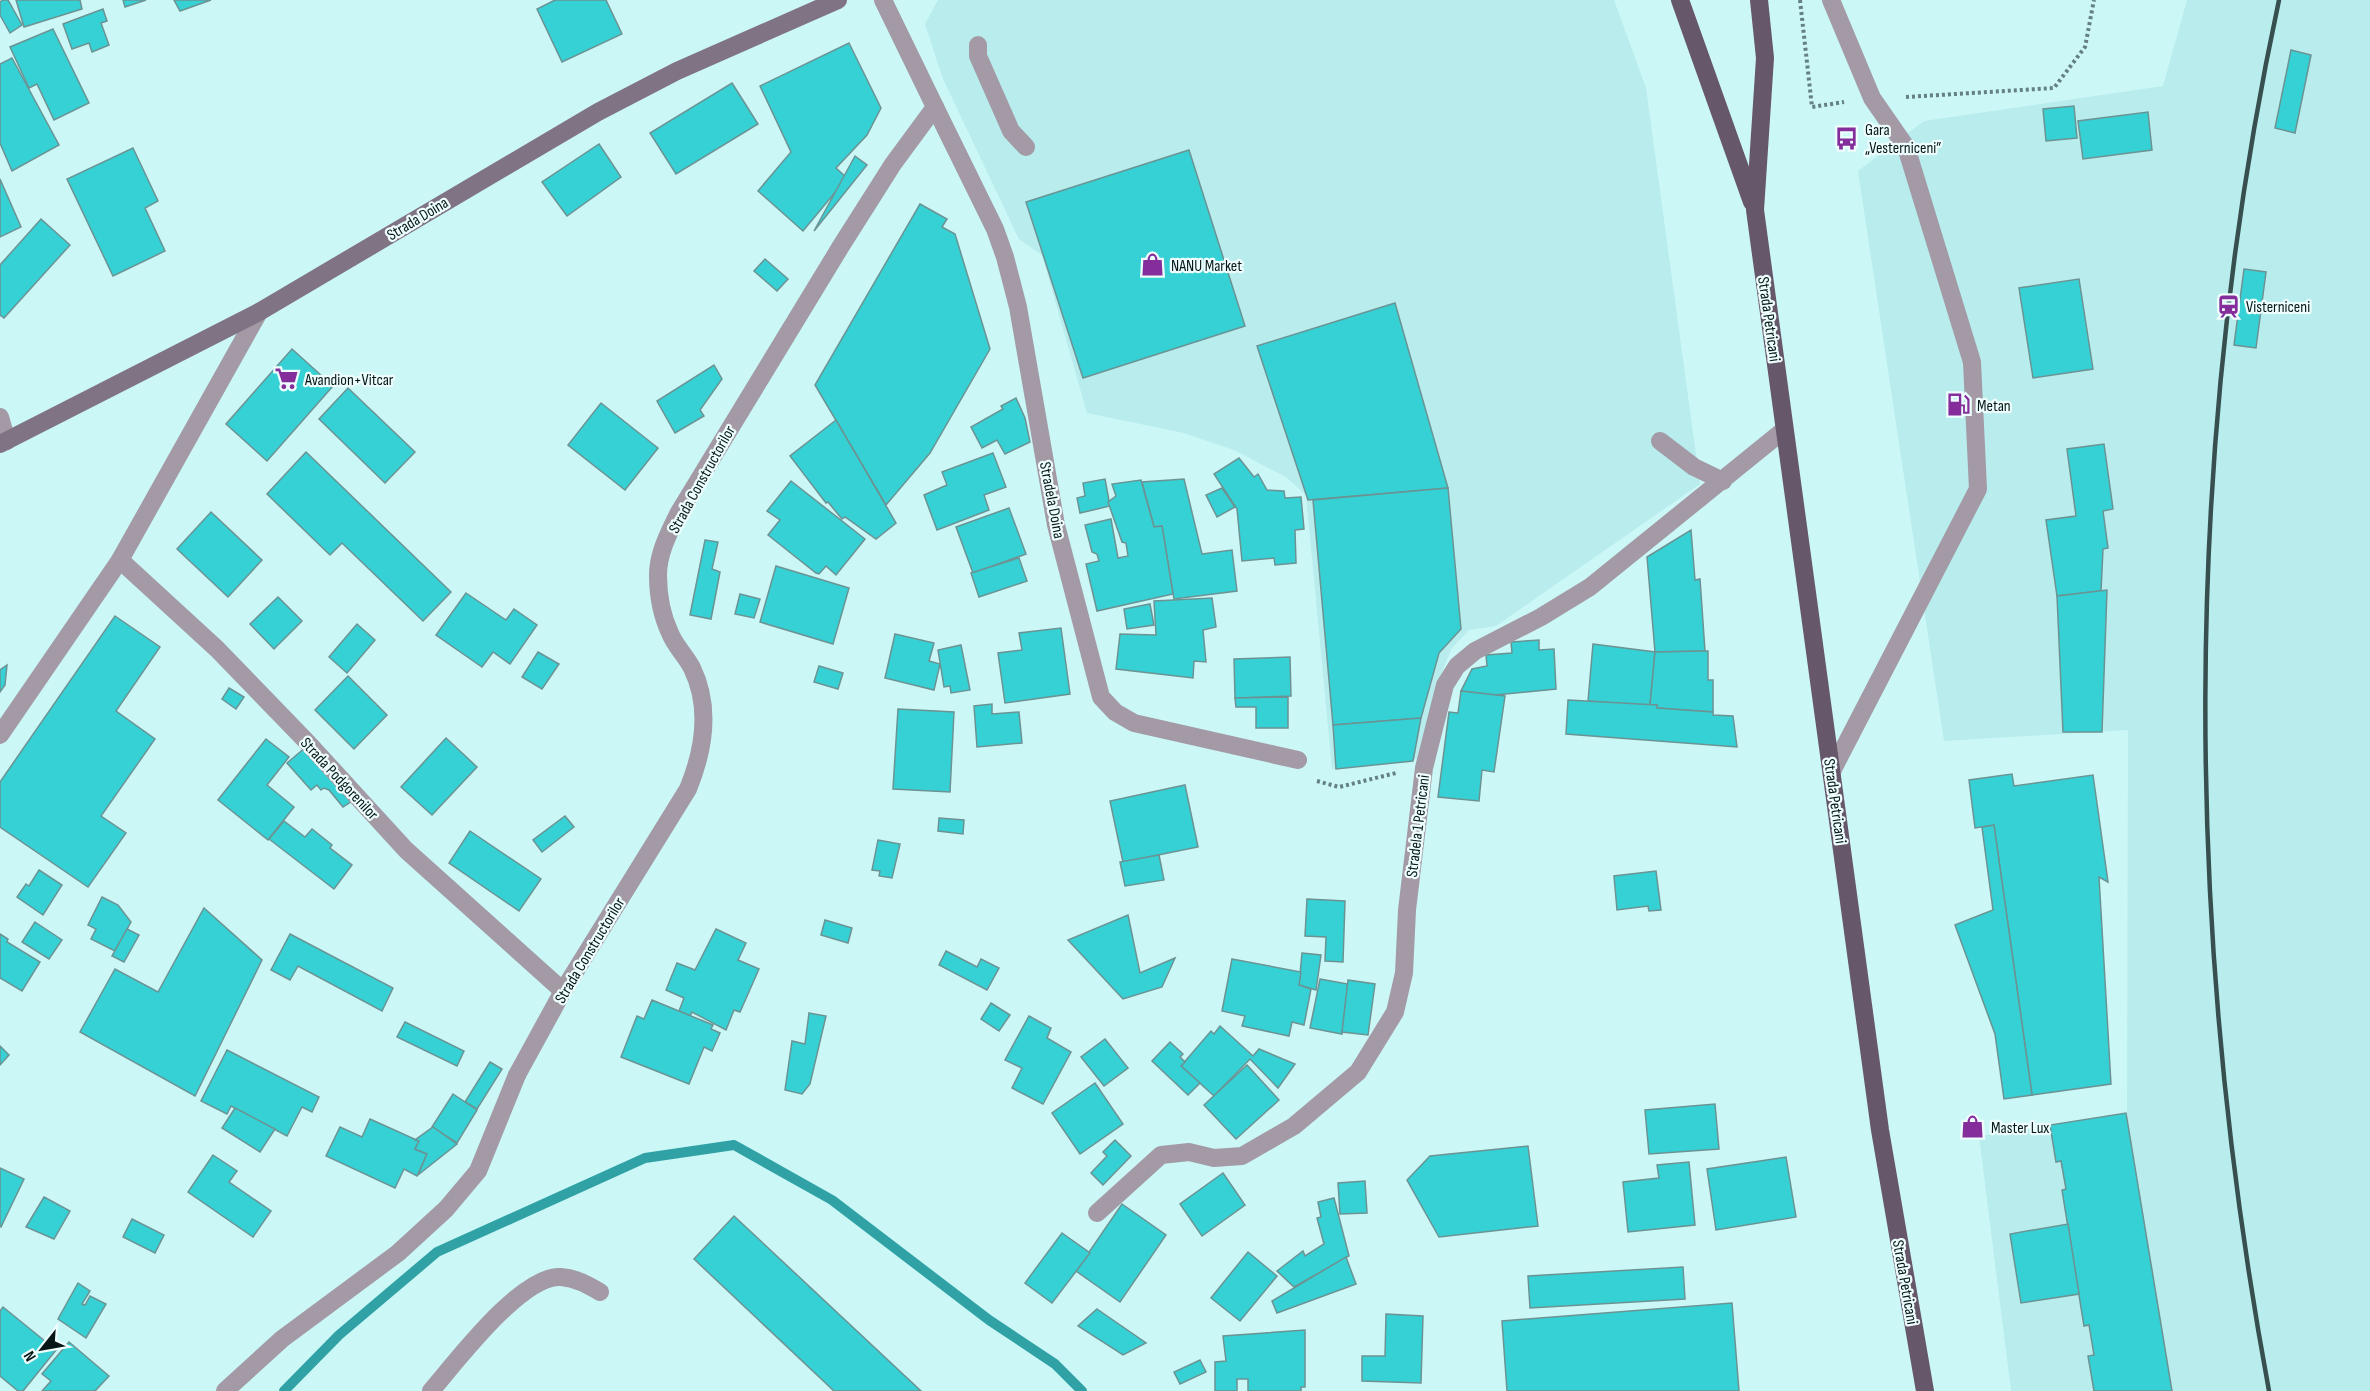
<svg xmlns="http://www.w3.org/2000/svg" width="2370" height="1391" viewBox="0 0 2370 1391" font-family="'Sofia Sans Condensed',sans-serif">
<rect width="100%" height="100%" fill="#ccf7f7"/>
<g fill="#b8eced">
<polygon points="938,0 1614,0 1646,88 1700,484 1496,626 1469,630 1452,648 1438,681 1417,759 1332,769 1306,495 1286,477 1234,450 1184,433 1087,413 1042,255 1019,239 943,79 925,24"/>
<polygon points="2187,0 2370,0 2370,1391 2011,1391 1979,1136 2127,1114 2128,730 1944,741 1858,171 1924,121 2163,86"/>
</g>
<g fill="none" stroke-linecap="round" stroke-linejoin="round">
<polyline stroke="#30a2a5" stroke-width="10" points="284,1391 339,1335 437,1252 645,1158 734,1145 832,1200 989,1320 1055,1364 1082,1391"/>
</g>
<g fill="#36d1d4" stroke="#6b9394" stroke-width="1.5">
<polygon points="3,0 8,0 22,25 10,33 0,15 0,2"/>
<polygon points="16,0 80,0 82,9 24,27"/>
<polygon points="123,0 146,0 125,7"/>
<polygon points="174,0 211,0 180,11"/>
<polygon points="555,0 606,0 622,34 562,62 537,9"/>
<polygon points="103,9 107,21 101,23 109,45 92,52 89,43 72,49 63,24"/>
<polygon points="53,29 89,103 54,120 37,84 29,88 10,47"/>
<polygon points="849,43 881,108 867,135 836,168 847,178 803,231 758,191 791,152 760,86"/>
<polygon points="2291,50 2311,55 2295,133 2275,128"/>
<polygon points="12,58 59,145 12,171 0,143 0,64"/>
<polygon points="732,83 758,124 676,174 650,133"/>
<polygon points="2074,106 2077,138 2046,141 2043,109"/>
<polygon points="2148,112 2152,150 2083,159 2078,121"/>
<polygon points="599,144 621,177 567,216 542,182"/>
<polygon points="133,148 158,201 145,208 165,251 113,276 67,179"/>
<polygon points="1189,150 1245,326 1083,378 1026,202"/>
<polygon points="855,156 867,165 814,231"/>
<polygon points="0,179 21,227 0,237"/>
<polygon points="920,204 947,219 942,227 955,234 990,349 930,453 886,505 815,385"/>
<polygon points="41,219 70,245 4,318 0,315 0,265"/>
<polygon points="765,259 788,279 777,291 754,271"/>
<polygon points="2244,269 2266,272 2256,348 2234,345"/>
<polygon points="2079,279 2093,369 2033,378 2019,288"/>
<polygon points="1395,303 1448,488 1308,500 1257,346"/>
<polygon points="292,349 333,386 267,461 226,424"/>
<polygon points="714,365 722,379 700,410 704,416 675,433 657,401"/>
<polygon points="348,388 415,452 385,483 319,419"/>
<polygon points="1016,398 1025,418 1030,442 1005,454 997,440 982,448 971,427 1003,409 1001,406"/>
<polygon points="601,403 658,448 625,490 568,445"/>
<polygon points="836,420 896,523 876,539 845,517 842,519 828,502 826,503 790,456"/>
<polygon points="2104,444 2113,509 2103,511 2108,548 2103,549 2101,591 2057,596 2046,520 2076,516 2067,449"/>
<polygon points="306,452 451,592 423,621 342,543 330,555 267,494"/>
<polygon points="993,453 1006,487 984,495 989,510 937,530 924,495 947,485 942,472"/>
<polygon points="1239,458 1254,477 1258,474 1267,490 1284,491 1285,498 1301,497 1304,529 1295,530 1296,563 1275,565 1274,558 1242,561 1237,509 1214,474"/>
<polygon points="1105,479 1110,506 1080,513 1077,498 1085,496 1083,483"/>
<polygon points="1184,479 1202,554 1232,550 1237,591 1174,599 1162,526 1154,527 1142,482"/>
<polygon points="1141,480 1154,527 1162,526 1173,594 1097,611 1086,564 1099,561 1097,554 1092,552 1085,525 1111,519 1118,558 1128,556 1126,543 1122,542 1108,502 1116,496 1112,484"/>
<polygon points="791,481 865,539 836,575 826,566 819,574 816,573 768,535 780,520 767,511"/>
<polygon points="1222,488 1235,507 1217,517 1206,495"/>
<polygon points="1448,488 1461,629 1439,653 1421,718 1333,725 1313,500"/>
<polygon points="1009,508 1026,554 973,573 956,527"/>
<polygon points="211,512 262,560 228,597 177,549"/>
<polygon points="1691,530 1695,580 1700,579 1705,651 1655,652 1647,557"/>
<polygon points="705,540 718,542 712,569 720,572 711,619 690,615"/>
<polygon points="1019,558 1027,581 979,597 971,573"/>
<polygon points="776,566 849,588 833,644 760,622"/>
<polygon points="2107,590 2102,732 2063,732 2057,596"/>
<polygon points="466,593 506,620 514,609 537,625 510,664 493,652 482,667 436,635"/>
<polygon points="740,594 760,599 754,618 735,614"/>
<polygon points="278,597 302,621 274,649 250,624"/>
<polygon points="1212,598 1216,627 1203,630 1206,662 1194,661 1193,678 1116,669 1120,634 1156,635 1154,601"/>
<polygon points="1150,604 1154,625 1127,629 1124,609"/>
<polygon points="115,616 160,647 116,711 155,739 101,816 126,833 88,887 0,827 0,782"/>
<polygon points="357,624 375,640 347,673 329,657"/>
<polygon points="1061,628 1070,694 1005,703 998,653 1022,650 1019,633"/>
<polygon points="895,634 934,643 929,661 940,664 934,690 885,678"/>
<polygon points="1539,640 1539,650 1554,649 1556,689 1495,695 1461,691 1472,669 1487,666 1486,655 1512,653 1511,642"/>
<polygon points="1593,644 1655,652 1650,706 1588,701"/>
<polygon points="961,645 970,690 951,693 950,686 944,687 938,650"/>
<polygon points="1705,651 1708,651 1708,680 1713,680 1713,712 1657,708 1657,705 1650,705 1655,652"/>
<polygon points="538,652 559,664 542,689 522,677"/>
<polygon points="1290,657 1291,696 1235,698 1234,659"/>
<polygon points="7,665 5,685 0,692 0,670"/>
<polygon points="819,666 843,673 838,689 814,682"/>
<polygon points="348,676 387,715 354,749 315,710"/>
<polygon points="229,688 244,697 236,709 222,699"/>
<polygon points="1461,691 1505,696 1494,772 1482,770 1479,801 1438,797 1449,712 1458,713"/>
<polygon points="1288,697 1288,728 1256,728 1256,707 1236,707 1235,698"/>
<polygon points="1568,700 1657,705 1657,708 1713,712 1713,715 1733,716 1737,747 1566,734"/>
<polygon points="992,704 992,714 1019,712 1022,743 977,747 974,706"/>
<polygon points="898,709 954,712 950,792 893,789"/>
<polygon points="1421,718 1413,761 1336,769 1333,725"/>
<polygon points="446,738 477,767 432,815 401,787"/>
<polygon points="266,739 289,757 267,785 294,807 268,840 218,800"/>
<polygon points="306,747 352,801 343,807 329,790 324,788 321,790 317,785 311,790 287,763"/>
<polygon points="2012,774 2014,786 2093,775 2108,882 2099,877 2111,1084 2032,1095 1994,825 1975,828 1969,780"/>
<polygon points="1185,785 1198,847 1123,862 1110,801"/>
<polygon points="565,816 574,827 542,852 533,840"/>
<polygon points="939,818 964,820 963,834 938,831"/>
<polygon points="284,821 305,837 312,829 332,845 330,848 352,865 334,889 269,839"/>
<polygon points="1994,825 2032,1095 2004,1099 1995,1034 1955,925 1993,910 1982,827"/>
<polygon points="470,831 541,879 519,911 449,863"/>
<polygon points="878,840 900,844 892,878 879,876 880,871 872,870"/>
<polygon points="1159,855 1164,880 1125,886 1120,862"/>
<polygon points="39,870 62,885 43,915 17,897 26,884 29,886"/>
<polygon points="1656,871 1661,910 1649,911 1648,906 1617,910 1614,876"/>
<polygon points="102,897 118,905 131,922 115,951 91,939 96,929 88,925"/>
<polygon points="1307,899 1345,901 1343,962 1325,961 1326,937 1305,936"/>
<polygon points="204,908 262,960 195,1096 80,1032 115,969 158,992"/>
<polygon points="1128,915 1140,973 1175,958 1162,987 1123,999 1068,940"/>
<polygon points="825,920 852,928 848,943 821,935"/>
<polygon points="35,922 62,940 49,959 22,942"/>
<polygon points="127,929 139,935 124,962 112,956"/>
<polygon points="716,929 746,943 738,960 759,969 740,1012 734,1010 726,1030 692,1012 690,1016 679,1011 684,998 666,990 677,963 695,970"/>
<polygon points="0,934 8,939 7,942 40,962 22,991 0,978"/>
<polygon points="290,934 393,988 382,1011 298,966 290,980 271,970"/>
<polygon points="946,951 977,967 981,959 999,968 987,990 939,965"/>
<polygon points="1302,953 1321,955 1316,990 1299,985"/>
<polygon points="1232,959 1301,972 1299,985 1311,989 1304,1025 1292,1022 1289,1036 1242,1026 1245,1016 1222,1011"/>
<polygon points="1320,979 1348,984 1342,1034 1310,1028"/>
<polygon points="1348,980 1375,984 1368,1035 1342,1032"/>
<polygon points="652,1000 713,1025 711,1029 720,1033 712,1051 704,1047 689,1084 621,1057 637,1016 644,1019"/>
<polygon points="991,1003 1010,1015 999,1031 981,1019"/>
<polygon points="809,1013 826,1016 810,1084 802,1094 785,1090 792,1041 805,1044"/>
<polygon points="1029,1016 1051,1028 1047,1038 1071,1052 1043,1104 1012,1088 1022,1068 1005,1060"/>
<polygon points="405,1022 464,1051 457,1066 397,1037"/>
<polygon points="1220,1026 1253,1056 1259,1049 1295,1064 1278,1088 1250,1059 1214,1096 1181,1066 1211,1031 1214,1034"/>
<polygon points="1105,1039 1128,1068 1104,1086 1081,1057"/>
<polygon points="1170,1042 1183,1054 1180,1057 1185,1062 1181,1066 1200,1083 1188,1095 1152,1061"/>
<polygon points="0,1046 9,1055 0,1065"/>
<polygon points="227,1050 319,1097 312,1112 302,1107 287,1136 231,1106 227,1114 201,1101"/>
<polygon points="490,1062 502,1069 477,1109 465,1102"/>
<polygon points="1247,1065 1279,1100 1236,1139 1204,1105"/>
<polygon points="1095,1083 1123,1124 1080,1154 1052,1113"/>
<polygon points="453,1094 477,1110 457,1143 432,1127"/>
<polygon points="1715,1104 1719,1149 1649,1154 1645,1110"/>
<polygon points="235,1108 275,1129 260,1152 222,1128"/>
<polygon points="2126,1113 2172,1391 2094,1391 2088,1356 2094,1355 2089,1325 2084,1326 2062,1190 2066,1189 2061,1161 2056,1162 2050,1125"/>
<polygon points="370,1119 419,1141 415,1149 427,1154 417,1176 404,1169 395,1188 326,1156 340,1127 362,1137"/>
<polygon points="433,1127 457,1144 418,1175 427,1154 415,1149 419,1141 415,1140"/>
<polygon points="1115,1140 1131,1156 1103,1185 1091,1173 1107,1156 1103,1152"/>
<polygon points="1528,1146 1538,1226 1439,1237 1407,1180 1430,1156"/>
<polygon points="213,1155 237,1171 229,1182 271,1211 253,1237 188,1192"/>
<polygon points="1786,1157 1796,1217 1716,1230 1707,1169"/>
<polygon points="1689,1162 1695,1225 1628,1232 1623,1182 1659,1178 1657,1165"/>
<polygon points="0,1168 24,1179 1,1227 0,1226"/>
<polygon points="1223,1173 1245,1205 1202,1236 1180,1204"/>
<polygon points="1365,1181 1367,1213 1340,1214 1338,1183"/>
<polygon points="44,1197 70,1211 54,1239 26,1227"/>
<polygon points="1334,1198 1349,1256 1294,1287 1277,1271 1303,1251 1305,1256 1324,1244 1317,1218 1321,1217 1318,1202"/>
<polygon points="1122,1204 1166,1235 1120,1302 1076,1271"/>
<polygon points="734,1216 921,1391 834,1391 694,1259"/>
<polygon points="132,1219 164,1235 155,1253 123,1237"/>
<polygon points="2068,1224 2079,1294 2021,1303 2010,1234"/>
<polygon points="1062,1233 1090,1253 1052,1303 1025,1283"/>
<polygon points="1248,1252 1277,1276 1240,1321 1211,1298"/>
<polygon points="1346,1257 1356,1284 1277,1313 1272,1301"/>
<polygon points="1683,1267 1685,1299 1530,1308 1528,1276"/>
<polygon points="78,1283 90,1291 82,1304 85,1305 90,1296 106,1304 86,1338 58,1319"/>
<polygon points="1732,1303 1739,1391 1507,1391 1502,1321"/>
<polygon points="3,1307 56,1350 23,1391 18,1391 0,1376 0,1311"/>
<polygon points="1097,1309 1146,1343 1123,1355 1078,1326"/>
<polygon points="1386,1314 1423,1316 1421,1383 1362,1381 1362,1356 1385,1356"/>
<polygon points="1305,1330 1305,1387 1301,1387 1301,1391 1248,1391 1248,1379 1237,1379 1237,1391 1215,1391 1215,1362 1226,1361 1223,1336"/>
<polygon points="69,1342 109,1376 95,1391 42,1391 51,1381 42,1374"/>
<polygon points="1200,1360 1206,1372 1180,1384 1174,1372"/>
</g>
<g fill="none" stroke-linecap="round" stroke-linejoin="round">
<g stroke="#648080" stroke-width="4" stroke-dasharray="3 3" stroke-linecap="butt">
<polyline points="1800,0 1812,107 1844,102"/>
<polyline points="1906,97 2054,88 2085,47 2094,0"/>
<polyline points="1317,781 1339,787 1396,773"/>
</g>
<g stroke="#a39aa6" stroke-width="18">
<polyline points="1831,0 1872,98 1906,147 1972,362 1978,489 1832,771"/>
<polyline points="978,45 978,56 1011,131 1026,147"/>
<polyline points="1660,441 1694,467 1723,481"/>
<polyline points="225,1391 282,1339 398,1253 446,1209 478,1171 517,1075"/>
<path d="M431,1391c25,-29 91,-117 130,-114 15,1 27,8 39,15"/>
</g>
<g stroke="#a39aa6" stroke-width="18">
<polyline points="935,107 995,229 1005,257 1018,307 1056,525 1101,697 1115,712 1134,723 1298,760"/>
<polyline points="0,417 7,441"/>
<polyline points="120,560 217,649 308,743 406,850 563,991"/>
<polyline points="0,735 120,560 259,312"/>
<path d="M517,1075l46,-84 125,-202c16,-39 23,-82 4,-121 -6,-12 -17,-22 -22,-35 -8,-17 -12,-39 -12,-58 0,-22 11,-42 20,-61l163,-268 52,-82 42,-57 -52,-107"/>
<polyline points="1097,1213 1161,1155 1189,1152 1214,1158 1242,1156 1294,1126 1358,1072 1395,1012 1404,973 1407,910 1424,768 1445,685 1457,666 1475,651 1541,617 1590,587 1784,430"/>
</g>
<polyline stroke="#807384" stroke-width="18" points="0,444 259,312 598,112 677,71 838,0"/>
<g stroke="#67576b" stroke-width="18">
<polyline points="1680,0 1752,202"/>
<polyline points="1759,0 1765,58 1755,210 1880,1130 1925,1391"/>
</g>
<path stroke="#384f4f" stroke-width="4.5" d="M2269,1391c-85,-459 -88,-934 10,-1391"/>
</g>
<defs>
<symbol id="bus-bare" viewBox="-9 -9 18 18"><path d="M-5-6H5V4H4V6H2V4H-2V6H-4V4H-5ZM-3.5-4V0h7V-4ZM-3.5 1.2v1.5H-2V1.2ZM2 1.2v1.5H3.5V1.2Z" fill="#842d9b" stroke="#eefefe" stroke-width="2.5" paint-order="stroke"/></symbol>
<symbol id="shop-bare" viewBox="-9 -9 18 18"><path d="M-5-2.5h2.3a2.7 3.5 0 0 1 5.4 0H5L5.5 6h-11ZM-1.5-2.5h3a1.5 2.3 0 0 0-3 0Z" fill="#842d9b" stroke="#eefefe" stroke-width="2.5" paint-order="stroke"/></symbol>
<symbol id="station-bare" viewBox="-9 -9 18 18"><path d="M-3-6H3Q5-6 5-4V2Q5 4 3 4L4.5 6H3L1.5 4h-3L-3 6H-4.5L-3 4Q-5 4-5 2V-4Q-5-6-3-6ZM-3.5-4v3h7v-3ZM-3.5 1v1.5H-2V1ZM2 1v1.5H3.5V1Z" fill="#842d9b" stroke="#eefefe" stroke-width="2.5" paint-order="stroke"/></symbol>
<symbol id="supermarket-bare" viewBox="-9 -9 18 18"><path d="M-6-5.5h2.5l.6 2H6L4.5 2H-2.5L-4.4-4H-6ZM-1.5 3.2a1.3 1.3 0 1 0 .1 0ZM3 3.2a1.3 1.3 0 1 0 .1 0Z" fill="#842d9b" stroke="#eefefe" stroke-width="2.5" paint-order="stroke"/></symbol>
<symbol id="fuel-bare" viewBox="-9 -9 18 18"><path d="M-5.5-6h7V0h2V4h1.3V-2.5L3-4.5l.8-.8L6-3V5H2.5V1h-1V6h-7ZM-4.2-4.7v3.2H.2V-4.7Z" fill="#842d9b" stroke="#eefefe" stroke-width="2.5" paint-order="stroke"/></symbol>
</defs>
<g fill-rule="evenodd">
<use href="#bus-bare" x="1830" y="122" width="33" height="33"/>
<use href="#shop-bare" x="1136" y="248" width="33" height="33"/>
<use href="#station-bare" x="2212" y="290" width="33" height="33"/>
<use href="#supermarket-bare" x="270" y="362" width="33" height="33"/>
<use href="#fuel-bare" x="1942" y="388" width="33" height="33"/>
<use href="#shop-bare" x="1956" y="1110" width="33" height="33"/>
</g>
<g text-anchor="middle" stroke-width="4.5" stroke-linejoin="round" paint-order="stroke">
<g font-size="16" fill="#071717" stroke="#eefefe" text-anchor="start">
<text x="1865" y="135">Gara<tspan x="1865" dy="18">„Vesterniceni”</tspan></text>
<text x="1171" y="271">NANU Market</text>
<text x="2246" y="312">Visterniceni</text>
<text x="305" y="385">Avandion+Vitcar</text>
<text x="1977" y="411">Metan</text>
<text x="1991" y="1133">Master Lux</text>
</g>
<g font-size="16" fill="#071717" stroke="#eefefe">
<text transform="translate(417 218) rotate(-31)" y="6">Strada Doina</text>
<text transform="translate(1770 319) rotate(82)" y="6">Strada Petricani</text>
<text transform="translate(701 479) rotate(-61)" y="6">Strada Constructorilor</text>
<text transform="translate(1053 500) rotate(79)" y="6">Stradela Doina</text>
<text transform="translate(340 778) rotate(47)" y="6">Strada Podgorenilor</text>
<text transform="translate(1836 801) rotate(82)" y="6">Strada Petricani</text>
<text transform="translate(1417 826) rotate(-83)" y="6">Stradela 1 Petricani</text>
<text transform="translate(589 950) rotate(-59)" y="6">Strada Constructorilor</text>
<text transform="translate(1906 1282) rotate(80)" y="6">Strada Petricani</text>
</g>
</g>
<g transform="translate(42 1349) rotate(239)" stroke="#eefefe" stroke-width="4.5" paint-order="stroke">
<path d="M0-4.5L10 22L0 15L-10 22Z" fill="#071717"/>
<text y="-9" font-size="16" font-weight="bold" text-anchor="middle" fill="#071717">N</text>
</g>
</svg>
